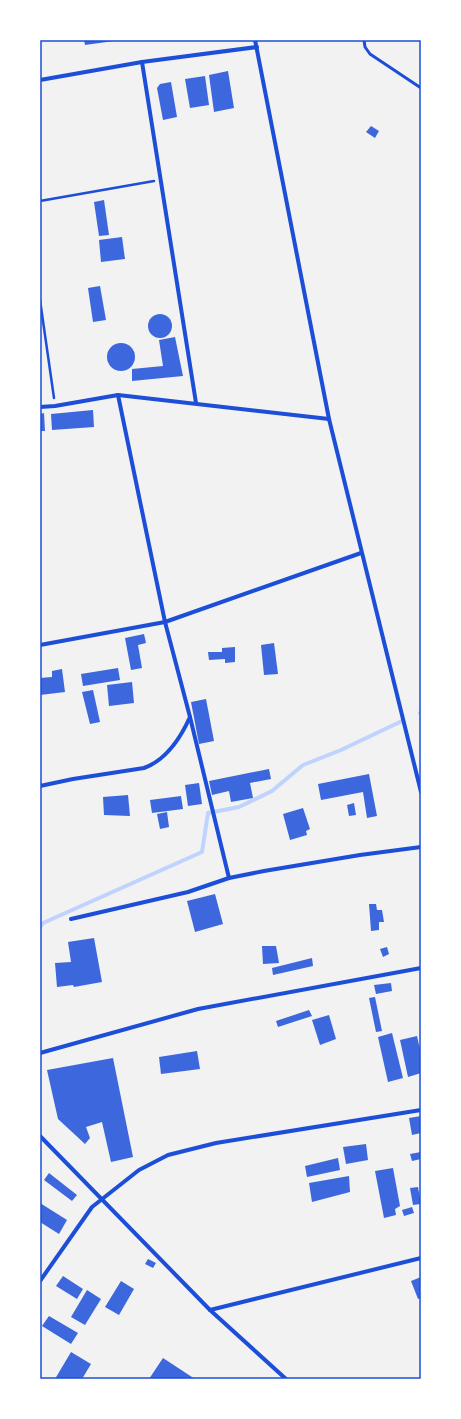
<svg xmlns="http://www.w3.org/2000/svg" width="461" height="1419" viewBox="0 0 461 1419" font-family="'Exo 2',sans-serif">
<rect width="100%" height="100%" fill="#f2f2f2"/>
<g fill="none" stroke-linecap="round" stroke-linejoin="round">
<g stroke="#bfd3fe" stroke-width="4">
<polyline points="420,713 421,712"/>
<polyline points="40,927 43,923 202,852 208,813 239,807 272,791 303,765 341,750 402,721"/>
</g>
</g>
<g fill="#3d67dc">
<polygon points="84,40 114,40 114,41 85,45"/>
<polygon points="228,71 234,108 214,112 209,75"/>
<polygon points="205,76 209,105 190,108 185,79"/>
<polygon points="171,82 177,117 163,120 157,88 160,84"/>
<polygon points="371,126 379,131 375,138 366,132"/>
<polygon points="104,200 109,235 99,236 94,202"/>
<polygon points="122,237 125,259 101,262 99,240"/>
<polygon points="100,286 106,320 93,322 88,288"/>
<circle cx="160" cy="326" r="12"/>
<polygon points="175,337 183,376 132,381 132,369 163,366 159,340"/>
<circle cx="121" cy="357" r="14"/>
<polygon points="93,410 94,427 52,430 51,414"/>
<polygon points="44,413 45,431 40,431 40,414"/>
<polygon points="144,634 146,643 138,645 142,668 131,670 125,638"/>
<polygon points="274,643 278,674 264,675 261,645"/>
<polygon points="235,647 235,662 225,663 225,659 209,660 208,652 222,652 222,648"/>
<polygon points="118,668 120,680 83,686 81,674"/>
<polygon points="62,669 65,692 40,695 40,678 52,677 52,671"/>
<polygon points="132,682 134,703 109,706 107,685"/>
<polygon points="93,690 100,722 90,724 82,692"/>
<polygon points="206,699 214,741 199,744 191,702"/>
<polygon points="269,769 271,779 250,783 253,798 231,802 229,791 212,795 209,781"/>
<polygon points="369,774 377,816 367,818 363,792 321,800 318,784"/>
<polygon points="199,783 202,804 188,806 185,785"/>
<polygon points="128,795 130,816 104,815 103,797"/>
<polygon points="181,796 183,809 152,813 150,800"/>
<polygon points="354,803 356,815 349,816 347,805"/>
<polygon points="303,808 310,829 306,831 307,835 290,840 283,814"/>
<polygon points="167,812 169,827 160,829 157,814"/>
<polygon points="215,894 223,924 195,932 187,901"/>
<polygon points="369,904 376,904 377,910 382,910 384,922 379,922 379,930 371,931"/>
<polygon points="94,938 102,982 74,987 73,985 57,987 55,963 71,962 68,942"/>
<polygon points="262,946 276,946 279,963 263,964"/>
<polygon points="387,947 389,954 383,957 380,949"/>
<polygon points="312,958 313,966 273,975 272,968"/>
<polygon points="391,983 392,991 376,994 374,985"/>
<polygon points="375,997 382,1031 376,1032 369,998"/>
<polygon points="309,1010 312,1016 278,1027 276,1021"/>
<polygon points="329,1015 336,1039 320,1045 312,1020"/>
<polygon points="392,1033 403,1078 388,1082 378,1037"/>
<polygon points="417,1036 421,1054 421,1073 408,1077 400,1040"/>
<polygon points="197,1051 200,1069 161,1074 159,1057"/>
<polygon points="113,1058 133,1157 111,1162 102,1122 86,1127 90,1138 85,1144 58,1119 47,1070"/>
<polygon points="421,1116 421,1133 412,1135 409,1118"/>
<polygon points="366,1144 368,1160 346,1164 343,1147"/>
<polygon points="421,1152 421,1159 412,1161 410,1154"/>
<polygon points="338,1158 340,1170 307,1177 305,1166"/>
<polygon points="393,1168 400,1206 395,1209 396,1215 384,1218 375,1171"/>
<polygon points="49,1173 77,1195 72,1201 44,1180"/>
<polygon points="349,1176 350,1192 312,1202 309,1183"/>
<polygon points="418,1187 421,1204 413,1205 410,1188"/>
<polygon points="40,1203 67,1220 59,1234 40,1222"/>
<polygon points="412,1207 414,1213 404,1216 402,1210"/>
<polygon points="148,1259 156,1263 153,1268 145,1264"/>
<polygon points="63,1276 83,1289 77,1299 56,1286"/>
<polygon points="421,1277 421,1298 418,1299 411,1281"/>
<polygon points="121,1281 134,1289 119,1315 105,1307"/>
<polygon points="87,1290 101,1299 85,1325 71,1317"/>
<polygon points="49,1316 78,1333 71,1344 42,1326"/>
<polygon points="71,1352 91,1364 82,1379 55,1379"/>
<polygon points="163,1358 195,1379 149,1379"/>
</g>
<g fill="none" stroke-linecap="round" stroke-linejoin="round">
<g stroke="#1d4ed8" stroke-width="2.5">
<polyline points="40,201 154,181"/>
<polyline points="40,300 54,398"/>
</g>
<polyline stroke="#1d4ed8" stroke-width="3" points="364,40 365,47 370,54 421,88"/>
<g stroke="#1d4ed8" stroke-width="4">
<polyline points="255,40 329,419 421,792"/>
<polyline points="142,62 196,403"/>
<polyline points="40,80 142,62 257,47"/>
<polyline points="40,407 55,406 118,395 329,419"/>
<polyline points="40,645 165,622 361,553"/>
<polyline points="190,717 229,878"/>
<path d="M40,786l33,-7 71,-11c22,-8 37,-31 46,-51l-25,-95 -47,-227"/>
<polyline points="71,919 188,892 229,878 264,871 360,855 421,847"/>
<polyline points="40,1053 198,1009 421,968"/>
<polyline points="40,1136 210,1310 286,1379"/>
<polyline points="40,1281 92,1207 139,1170 168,1155 216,1143 421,1110"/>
<polyline points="210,1310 421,1258"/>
</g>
</g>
<rect width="461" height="1419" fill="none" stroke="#ffffff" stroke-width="82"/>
<rect x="41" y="41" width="379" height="1337" fill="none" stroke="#1d4ed8" stroke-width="1.5"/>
</svg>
